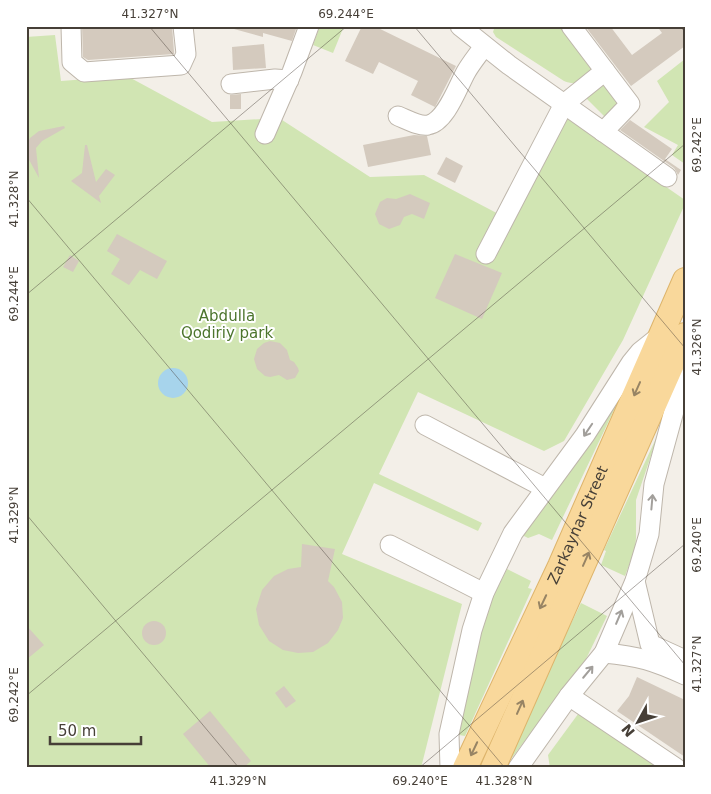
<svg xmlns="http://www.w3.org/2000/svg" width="711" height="794" viewBox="0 0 711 794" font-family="'DejaVu Sans',sans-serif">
<rect width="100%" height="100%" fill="#f3efe8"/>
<g fill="#d1e5b3">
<polygon points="320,26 344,26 333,53 313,45"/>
<path d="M495,26h66l35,45c-11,8 -18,16 -32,10l-68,-44 -3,-5z"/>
<polygon points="55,35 61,81 127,76 212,122 279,118 370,177 424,175 512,221 567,118 685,200 685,204 623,340 564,441 544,451 418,392 379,474 482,523 478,531 374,483 342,554 462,604 421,768 26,768 26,37"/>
<polygon points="685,59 685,164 672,155 678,145 644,127 669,102 657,81"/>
<polygon points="603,78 623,105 606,118 586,98"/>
<polygon points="626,385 552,540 539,534 528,538 522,535"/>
<polygon points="659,432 636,500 636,538 635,549 625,576 601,565 606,551 604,550"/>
<polygon points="507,569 531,581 528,588 532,589 465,736 459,735 481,629 491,600"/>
<polygon points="581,603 607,616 585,661 505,767 513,743"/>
<polygon points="581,710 668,768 550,768 548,755"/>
</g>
<circle fill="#a7d4ec" cx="173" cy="383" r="15"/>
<g fill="#d4cabe">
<polygon points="82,26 172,26 174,52 174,54 88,60 83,57"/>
<polygon points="235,26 297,26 292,41 263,33 263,37 234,29"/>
<polygon points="362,26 374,26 456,66 435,107 411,95 418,81 379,62 373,74 345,61"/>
<polygon points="585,26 610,26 632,55 662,33 657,26 685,26 685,46 631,86"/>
<polygon points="264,44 266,68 233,70 232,47"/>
<polygon points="241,94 241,109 230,109 230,95"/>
<polygon points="630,120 672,149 665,159 681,170 678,175 674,168 620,130"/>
<polygon points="64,126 65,128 42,141 36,148 39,178 27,156 27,144 30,138 39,131"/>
<polygon points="414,135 427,136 431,155 368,167 363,145"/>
<polygon points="85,145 87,145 96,182 106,169 115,175 99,196 101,203 71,181 82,173"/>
<polygon points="446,157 463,166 455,183 437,174"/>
<polygon points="410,194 430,203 424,219 412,214 404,217 400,225 389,229 379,224 375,214 380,202 387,198 396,199"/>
<polygon points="117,234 167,261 157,279 140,270 129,285 111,274 120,259 107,251"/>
<polygon points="455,254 502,273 482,319 435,298"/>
<polygon points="70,255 79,261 73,272 63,267"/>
<polygon points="270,341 280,343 287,350 290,360 294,362 298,368 299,371 295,378 287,380 279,375 270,377 265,376 257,369 254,359 257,349 264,343"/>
<polygon points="302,544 335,549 328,581 334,587 342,602 343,618 338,630 328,643 313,652 298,653 283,650 269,641 259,625 256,609 262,590 274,576 288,569 301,567"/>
<circle cx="154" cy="633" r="12"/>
<polygon points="26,625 44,645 26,660"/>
<polygon points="637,677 685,700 685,757 617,711 629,696"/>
<polygon points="284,686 296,701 286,708 275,693"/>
<polygon points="210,711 251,761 243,768 211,768 183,734"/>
</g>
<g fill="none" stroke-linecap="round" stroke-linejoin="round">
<defs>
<g id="minor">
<polyline points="71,26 72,62 84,72 181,65 186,54 183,26"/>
<polyline points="460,26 509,65 667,177"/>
<polyline points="571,26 630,104 603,132"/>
<polyline points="231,84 275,79 289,80"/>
<path d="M398,116c8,3 22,11 30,9 18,-3 30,-39 38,-53 5,-9 12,-17 18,-26"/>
<polyline points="265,134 292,72 309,26"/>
<polyline points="486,254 564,104 605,71"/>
<polyline points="425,425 545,488"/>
<polyline points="390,545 484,593"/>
<polyline points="635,581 650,644 685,660"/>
<path d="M604,653c35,3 50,8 81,22"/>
<polyline points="569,696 676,768"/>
<polyline points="450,768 449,734 472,630 484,593 513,533 585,435 631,363 640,352 660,336"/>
<polyline points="518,768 569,696 604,653 635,581 649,534 654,484 677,400 685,355"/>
</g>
<g id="major">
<path id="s1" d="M465,768l95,-202 125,-286"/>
<polyline points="493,768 685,335"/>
</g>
</defs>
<use href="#minor" stroke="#beb6ab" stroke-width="21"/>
<use href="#major" stroke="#ddb46b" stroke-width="26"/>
<use href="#minor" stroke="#fff" stroke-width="19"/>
<use href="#major" stroke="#f9d89b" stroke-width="24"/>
</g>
<defs><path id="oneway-shaft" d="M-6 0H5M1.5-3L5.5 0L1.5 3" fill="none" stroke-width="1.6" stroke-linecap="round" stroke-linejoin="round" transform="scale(1.25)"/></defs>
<g stroke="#978464">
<use href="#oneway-shaft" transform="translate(637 389) rotate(114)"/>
<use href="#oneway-shaft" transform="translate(586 559) rotate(-66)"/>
<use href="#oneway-shaft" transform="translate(543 602) rotate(115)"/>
<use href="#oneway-shaft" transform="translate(520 707) rotate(-66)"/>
<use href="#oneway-shaft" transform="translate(474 749) rotate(115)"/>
</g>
<g stroke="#a29f9b">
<use href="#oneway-shaft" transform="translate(588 430) rotate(124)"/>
<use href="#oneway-shaft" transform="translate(652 502) rotate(-85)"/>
<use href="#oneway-shaft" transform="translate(619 617) rotate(-67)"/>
<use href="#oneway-shaft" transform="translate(588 672) rotate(-50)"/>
</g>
<path fill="none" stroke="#463f37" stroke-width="1" stroke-opacity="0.45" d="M149,26l536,639M414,26l271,322M680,26l5,6M26,197l479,571M26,295l321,-269M26,514l213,254M26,696l659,-552M419,768l266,-224"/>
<g text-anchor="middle" stroke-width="4" stroke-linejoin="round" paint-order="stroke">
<g font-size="15" fill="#4c752d" stroke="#fff">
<text x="227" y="321">Abdulla<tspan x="227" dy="17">Qodiriy park</tspan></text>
</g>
<g font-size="15" fill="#463f37" stroke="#fff">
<text dy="5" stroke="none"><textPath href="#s1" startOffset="268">Zarkaynar Street</textPath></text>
</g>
</g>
<rect width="711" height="794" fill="none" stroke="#ffffff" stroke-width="55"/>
<g transform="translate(638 722) rotate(230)" stroke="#ffffff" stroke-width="4" paint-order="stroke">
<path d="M0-4L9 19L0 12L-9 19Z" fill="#463f37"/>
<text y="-8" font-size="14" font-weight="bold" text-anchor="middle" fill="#463f37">N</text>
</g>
<path d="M50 736v8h91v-8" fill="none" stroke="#463f37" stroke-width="2.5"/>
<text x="58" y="736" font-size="15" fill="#463f37" stroke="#ffffff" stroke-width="4" paint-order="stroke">50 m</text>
<rect x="28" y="28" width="656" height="738" fill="none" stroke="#463f37" stroke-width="2"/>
<g font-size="12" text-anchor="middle" fill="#463f37">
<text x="150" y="18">41.327°N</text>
<text x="346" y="18">69.244°E</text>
<text transform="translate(697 145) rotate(-90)" y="4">69.242°E</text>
<text transform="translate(14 199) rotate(-90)" y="4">41.328°N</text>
<text transform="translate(14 294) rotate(-90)" y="4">69.244°E</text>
<text transform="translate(697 347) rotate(-90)" y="4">41.326°N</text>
<text transform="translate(14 515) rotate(-90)" y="4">41.329°N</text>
<text transform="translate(697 545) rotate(-90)" y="4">69.240°E</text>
<text transform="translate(697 664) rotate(-90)" y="4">41.327°N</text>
<text transform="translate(14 695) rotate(-90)" y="4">69.242°E</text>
<text x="238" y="785">41.329°N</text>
<text x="420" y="785">69.240°E</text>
<text x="504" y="785">41.328°N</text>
</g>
</svg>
